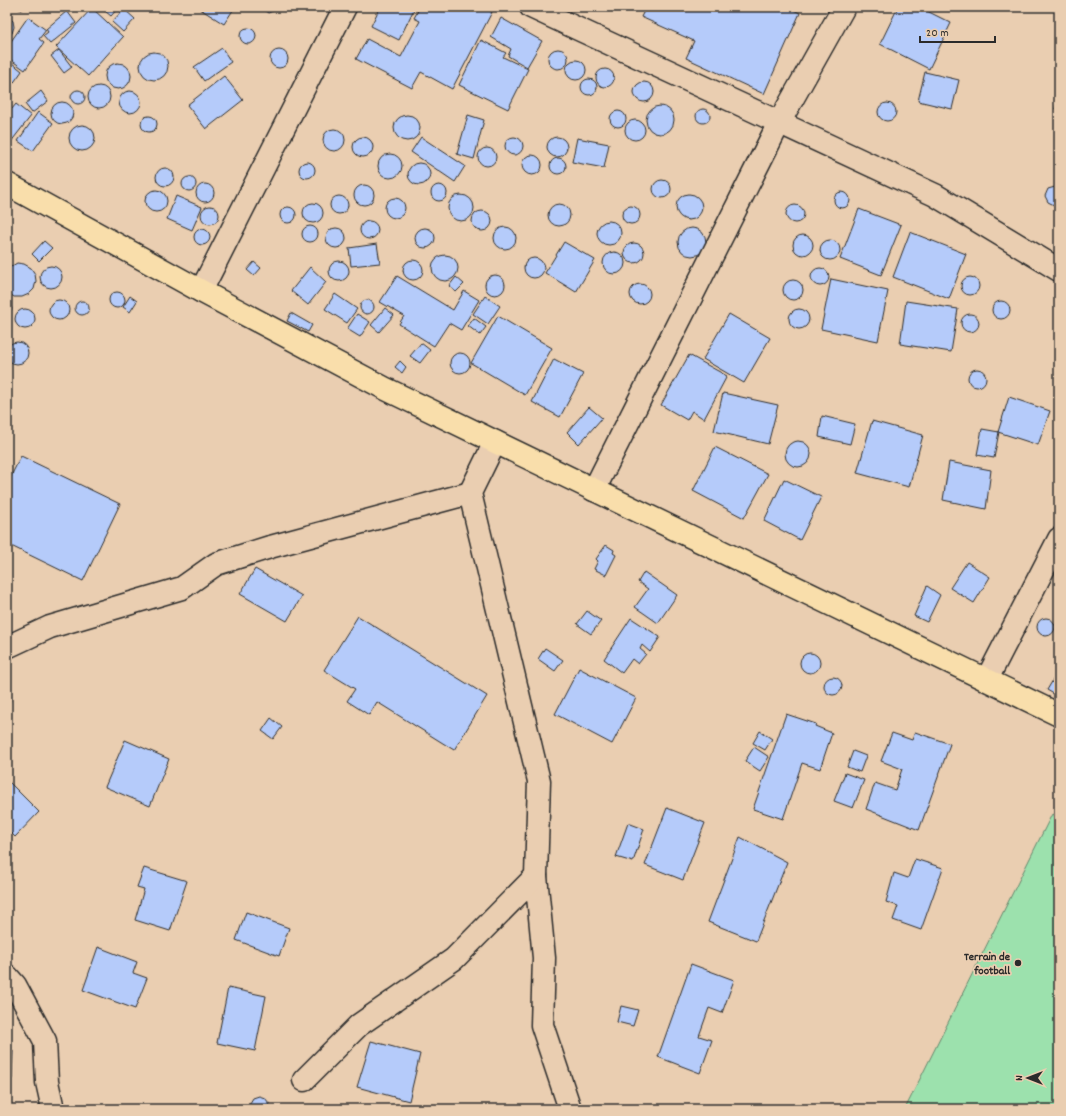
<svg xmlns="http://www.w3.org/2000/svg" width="1066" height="1116" viewBox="0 0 1066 1116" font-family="Dekko,sans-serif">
<rect width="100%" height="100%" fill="#eaceb1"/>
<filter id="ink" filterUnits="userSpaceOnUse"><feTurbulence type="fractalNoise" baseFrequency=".025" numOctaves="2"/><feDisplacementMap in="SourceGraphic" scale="8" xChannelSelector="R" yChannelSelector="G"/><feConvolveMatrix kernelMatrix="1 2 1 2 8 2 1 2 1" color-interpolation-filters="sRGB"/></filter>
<g filter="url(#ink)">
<polygon fill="#9ce1ad" stroke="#64866c" points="1052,814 1059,818 1059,1109 905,1109"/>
<g fill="#b5cbfa" stroke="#2b2b2b">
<polygon points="7,7 11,7 7,13"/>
<polygon points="14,7 25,7 22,10"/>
<polygon points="100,7 119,7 111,16"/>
<polygon points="197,7 235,7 224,24"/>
<polygon points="260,7 277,7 275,10 268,13"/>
<polygon points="380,7 415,7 399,40 371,26"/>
<polygon points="420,7 483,7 492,12 452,89 421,72 412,88 356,59 367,39 401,57 420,21 414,18"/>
<polygon points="646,7 787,7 800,13 764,94 686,58 694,41 641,17"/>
<polygon points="898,7 919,7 951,23 929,69 880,44"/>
<polygon points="92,8 123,37 88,76 56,47"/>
<polygon points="124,9 135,19 123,32 112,22"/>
<polygon points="67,11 76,23 50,44 43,36 48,32 46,29"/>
<polygon points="7,16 13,21 14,27 12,33 7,38"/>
<polygon points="28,17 46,30 39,39 44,43 25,70 7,57 7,47"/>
<polygon points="501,18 542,41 527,67 508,56 511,49 491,37"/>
<circle cx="248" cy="36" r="8"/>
<polygon points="481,40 506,53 503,57 528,69 508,109 459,85"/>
<polygon points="222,48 231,62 204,81 194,67"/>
<circle cx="558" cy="59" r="10"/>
<polygon points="59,50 72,67 64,73 51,56"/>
<circle cx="279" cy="59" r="9"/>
<circle cx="154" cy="66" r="14"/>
<polygon points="7,59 22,71 12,85 7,81"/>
<circle cx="576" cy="70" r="10"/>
<circle cx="118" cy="76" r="13"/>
<circle cx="605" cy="78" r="9"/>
<polygon points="925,72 959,80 952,109 918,101"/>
<polygon points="224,76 243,100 206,129 187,105"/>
<circle cx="589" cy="87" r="8"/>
<circle cx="644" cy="92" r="10"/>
<circle cx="99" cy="97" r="11"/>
<polygon points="7,87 13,91 7,101"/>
<circle cx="78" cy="97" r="7"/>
<polygon points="41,91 48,101 32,113 25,104"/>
<circle cx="130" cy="102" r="11"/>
<polygon points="1059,97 1059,110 1055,109"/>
<circle cx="62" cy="113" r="11"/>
<circle cx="887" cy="112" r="9"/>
<polygon points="16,104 31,116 10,143 7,141 7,115"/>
<circle cx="660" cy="120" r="14"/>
<circle cx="703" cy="116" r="7"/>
<circle cx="618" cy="119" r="8"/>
<polygon points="38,112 53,123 33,151 18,141"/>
<polygon points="468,115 484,120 474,159 457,154"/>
<circle cx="407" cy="128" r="13"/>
<circle cx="149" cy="124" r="8"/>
<circle cx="635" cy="130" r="10"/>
<circle cx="82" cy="138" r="13"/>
<circle cx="334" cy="140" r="11"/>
<circle cx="514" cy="146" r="9"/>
<polygon points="421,137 465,166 455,182 411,152"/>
<circle cx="557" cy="147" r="10"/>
<circle cx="363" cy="147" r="10"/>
<polygon points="577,138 609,144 604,168 572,162"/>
<circle cx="487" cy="157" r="9"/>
<circle cx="390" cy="166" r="12"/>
<circle cx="532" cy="165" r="10"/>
<circle cx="558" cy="166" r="8"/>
<circle cx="307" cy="170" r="8"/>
<circle cx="419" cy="174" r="11"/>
<circle cx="165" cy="177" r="9"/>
<circle cx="189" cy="184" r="7"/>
<circle cx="662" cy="189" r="9"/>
<circle cx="205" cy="193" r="9"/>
<circle cx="439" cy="193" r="8"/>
<circle cx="364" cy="195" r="10"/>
<polygon points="1055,187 1059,189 1059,204 1054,205 1048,202 1045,196 1048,189"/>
<circle cx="156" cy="201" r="11"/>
<circle cx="842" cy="200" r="8"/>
<circle cx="689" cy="207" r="13"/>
<circle cx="461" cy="208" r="13"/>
<polygon points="176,196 202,207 192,230 167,219"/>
<circle cx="339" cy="205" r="9"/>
<circle cx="395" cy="208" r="10"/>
<circle cx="313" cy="213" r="10"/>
<circle cx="559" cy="215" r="11"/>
<circle cx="795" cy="214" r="9"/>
<circle cx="631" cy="215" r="9"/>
<circle cx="210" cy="215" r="9"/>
<circle cx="288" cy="215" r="8"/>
<polygon points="859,209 901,225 881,275 840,259"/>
<circle cx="482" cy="221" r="10"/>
<circle cx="369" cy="230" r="9"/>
<circle cx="609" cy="233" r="12"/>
<circle cx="310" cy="234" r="8"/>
<circle cx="505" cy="238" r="11"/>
<circle cx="692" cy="242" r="14"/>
<circle cx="425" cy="238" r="10"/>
<circle cx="336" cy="238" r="10"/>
<circle cx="202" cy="237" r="8"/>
<polygon points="910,232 966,254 949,299 893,277"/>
<circle cx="803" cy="245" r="10"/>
<circle cx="830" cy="250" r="10"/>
<polygon points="44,241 52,248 39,261 32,254"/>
<polygon points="564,242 595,260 576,292 545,273"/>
<circle cx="634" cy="253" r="10"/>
<polygon points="7,244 10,245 7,255"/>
<polygon points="377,244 380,263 351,266 349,248"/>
<circle cx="614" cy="263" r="11"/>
<circle cx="445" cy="268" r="13"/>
<circle cx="534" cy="268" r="10"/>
<circle cx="413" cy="270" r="10"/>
<circle cx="339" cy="271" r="10"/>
<polygon points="254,262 261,268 254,276 247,270"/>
<polygon points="17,263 24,264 31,268 35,274 36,281 34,289 29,294 22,297 14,297 7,292 7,269"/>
<circle cx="51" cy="277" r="11"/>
<polygon points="310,267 326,282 308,305 291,291"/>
<circle cx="820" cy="277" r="9"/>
<circle cx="495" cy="285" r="10"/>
<polygon points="397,276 453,310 464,291 479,300 461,330 449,323 434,346 399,324 404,316 380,302"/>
<polygon points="456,277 464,284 456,292 449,286"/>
<circle cx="970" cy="286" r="9"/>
<polygon points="831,279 888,291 878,341 821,329"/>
<circle cx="793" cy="290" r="10"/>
<circle cx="640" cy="294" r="10"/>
<circle cx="117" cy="300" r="8"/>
<polygon points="335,294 357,309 347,323 325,309"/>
<polygon points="130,296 137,301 130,312 123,307"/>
<polygon points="485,296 500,306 488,324 473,314"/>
<circle cx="367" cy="307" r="7"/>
<circle cx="59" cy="310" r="10"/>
<polygon points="906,301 958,309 951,352 900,344"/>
<circle cx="1001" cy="310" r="9"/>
<circle cx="82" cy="308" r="7"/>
<polygon points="7,302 12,309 7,314"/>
<polygon points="385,308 394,315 379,332 371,325"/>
<circle cx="25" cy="319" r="10"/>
<circle cx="799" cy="319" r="10"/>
<polygon points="291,313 312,325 308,332 287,321"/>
<polygon points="357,314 370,322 360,337 347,329"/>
<polygon points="729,314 770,338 744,383 703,359"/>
<circle cx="970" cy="323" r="9"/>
<polygon points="498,316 552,348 525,395 471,363"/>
<polygon points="474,318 486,327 480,335 468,326"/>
<circle cx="17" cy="353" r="11"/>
<polygon points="421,343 430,350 420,363 410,356"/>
<circle cx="460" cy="363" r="10"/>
<polygon points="689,355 727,376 704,419 692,411 687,420 661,405"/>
<polygon points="554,359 583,374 560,417 532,402"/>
<polygon points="400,361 406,367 402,373 395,367"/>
<circle cx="977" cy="378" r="9"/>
<polygon points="723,393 778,405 768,444 714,431"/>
<polygon points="1009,397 1050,411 1038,445 998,432"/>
<polygon points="589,407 602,418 579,444 567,432"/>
<polygon points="822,416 855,424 850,444 819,437"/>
<polygon points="872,421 923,435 909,487 857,473"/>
<polygon points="982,429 999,432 994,458 977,455"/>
<circle cx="798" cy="454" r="13"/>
<polygon points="715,447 768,474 744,518 693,491"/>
<polygon points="21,456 120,504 83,581 7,544 7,484"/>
<polygon points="949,462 991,470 986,509 943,500"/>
<polygon points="784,479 821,497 800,540 764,521"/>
<polygon points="606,545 614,550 613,553 616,555 606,575 594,569 598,561 596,559"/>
<polygon points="967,562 990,577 974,603 950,588"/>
<polygon points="255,569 302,596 287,621 240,594"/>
<polygon points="644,572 677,595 658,623 635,607 648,589 638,582"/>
<polygon points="927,586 940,595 927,622 914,616"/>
<polygon points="587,611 601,621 591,634 577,624"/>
<polygon points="358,616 487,696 454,750 377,702 369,715 347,701 355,689 324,670"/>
<polygon points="631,618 660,637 650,652 642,645 640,649 646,654 638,664 632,659 622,673 604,659"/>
<circle cx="1046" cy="627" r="9"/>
<polygon points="545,648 563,660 555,671 538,659"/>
<circle cx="810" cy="663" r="10"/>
<polygon points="579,668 636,698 612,744 555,714"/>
<polygon points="1059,670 1059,697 1047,690"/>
<circle cx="833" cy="686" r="9"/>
<polygon points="7,697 11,698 7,711"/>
<polygon points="786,714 816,724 815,726 832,733 820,769 802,763 783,819 753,809"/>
<polygon points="271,718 282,727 273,739 262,731"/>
<polygon points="760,731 772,739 765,750 753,743"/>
<polygon points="915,732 950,744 919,830 866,809 875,783 895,790 902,769 881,761 892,733 912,740"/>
<polygon points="125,740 169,759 150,806 105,787"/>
<polygon points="754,747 769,757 760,771 745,761"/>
<polygon points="853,751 866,756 860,772 847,767"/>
<polygon points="845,773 864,780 853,808 834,801"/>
<polygon points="7,780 39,812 15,837 7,829"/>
<polygon points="667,808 705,823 683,880 645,865"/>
<polygon points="628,823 644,829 633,862 616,857"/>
<polygon points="740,837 787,862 756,941 708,922"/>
<polygon points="915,859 943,868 921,930 893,920 898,906 886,902 894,873 908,878"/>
<polygon points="144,868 187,881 170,931 135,920 144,889 137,887"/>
<polygon points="246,912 289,928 279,956 236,940"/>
<polygon points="98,947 137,962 133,973 147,978 135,1009 83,990"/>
<polygon points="691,964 734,980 722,1013 709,1008 699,1036 712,1040 700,1073 658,1057"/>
<polygon points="228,988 266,996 255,1051 217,1043"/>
<polygon points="621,1006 638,1010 633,1026 617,1022"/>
<polygon points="371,1041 420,1054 409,1101 357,1087"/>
<polygon points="7,1051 13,1051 12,1079 7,1079"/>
<polygon points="259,1096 265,1098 269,1103 269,1109 250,1109 250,1103 253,1098"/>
</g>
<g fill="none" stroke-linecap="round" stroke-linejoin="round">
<defs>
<g id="minor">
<polyline points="531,7 935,195 1059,270"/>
<polyline points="201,291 345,7"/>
<polyline points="495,442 470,493 539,781 536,876 544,958 542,1025 570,1109"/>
<polyline points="594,490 780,121 844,7"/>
<polyline points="7,647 50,627 182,588 216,564 270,547 470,493"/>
<polyline points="987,679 1059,539"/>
<polyline points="7,976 15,985 45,1041 47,1082 53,1109"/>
<polyline points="304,1080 359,1025 454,959 536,876"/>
</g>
<polyline id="major" points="7,184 201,291 386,389 1059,715"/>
</defs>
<use href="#minor" stroke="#2b2b2b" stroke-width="25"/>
<use href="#major" stroke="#2b2b2b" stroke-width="25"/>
<use href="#minor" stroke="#eaceb1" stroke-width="22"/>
<use href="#major" stroke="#f9deab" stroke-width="22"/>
</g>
</g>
<circle fill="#2b2b2b" stroke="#eaceb1" stroke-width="1.5" cx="1018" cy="963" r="4"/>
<g text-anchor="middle" stroke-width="3.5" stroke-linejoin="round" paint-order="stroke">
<g font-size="12" font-weight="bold" fill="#2b2b2b" stroke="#eaceb1" text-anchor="end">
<text x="1010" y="960">Terrain de<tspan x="1010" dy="14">football</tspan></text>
</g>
</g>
<rect width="1066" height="1116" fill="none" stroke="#eaceb1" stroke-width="24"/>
<rect x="12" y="12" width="1042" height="1092" fill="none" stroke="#2b2b2b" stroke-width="1.5" filter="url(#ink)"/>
<g transform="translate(1028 1078) rotate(270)" stroke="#eaceb1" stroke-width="3" paint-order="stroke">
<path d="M0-3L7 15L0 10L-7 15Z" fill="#2b2b2b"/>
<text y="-6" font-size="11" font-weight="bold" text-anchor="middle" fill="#2b2b2b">N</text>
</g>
<path d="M920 36v6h75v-6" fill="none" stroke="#2b2b2b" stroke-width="2"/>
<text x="926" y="36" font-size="12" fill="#2b2b2b" stroke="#eaceb1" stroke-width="3" paint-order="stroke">20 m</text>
</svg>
